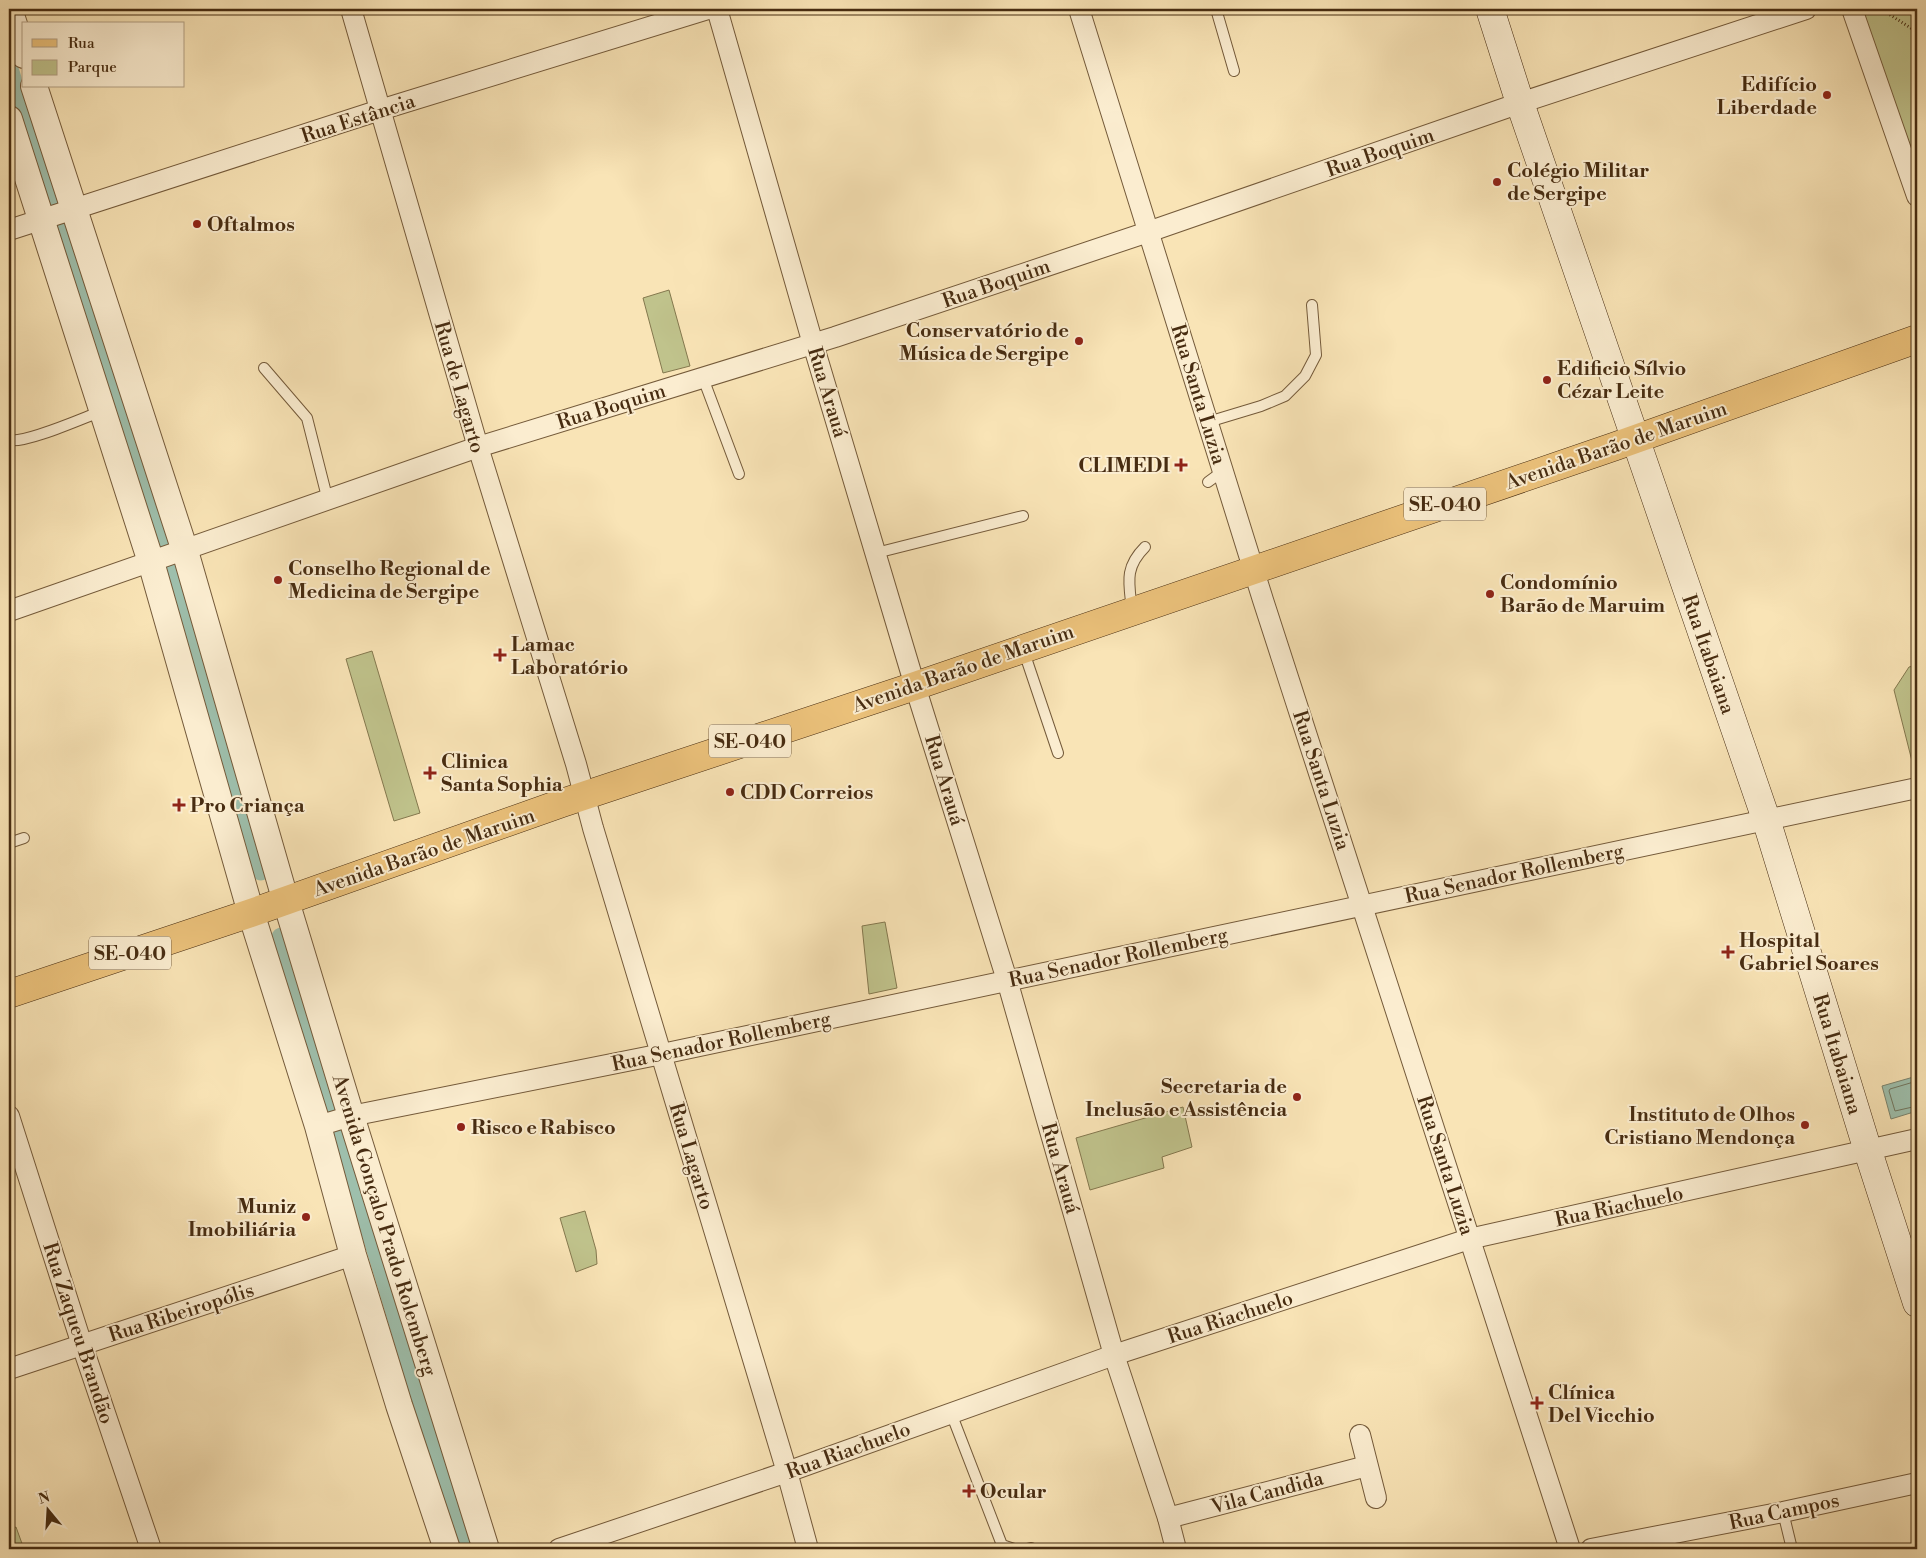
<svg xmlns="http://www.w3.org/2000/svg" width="1926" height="1558" viewBox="0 0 1926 1558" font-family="'Libre Bodoni',serif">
<rect width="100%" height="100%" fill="#f9e4b6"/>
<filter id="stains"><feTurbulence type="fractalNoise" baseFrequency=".004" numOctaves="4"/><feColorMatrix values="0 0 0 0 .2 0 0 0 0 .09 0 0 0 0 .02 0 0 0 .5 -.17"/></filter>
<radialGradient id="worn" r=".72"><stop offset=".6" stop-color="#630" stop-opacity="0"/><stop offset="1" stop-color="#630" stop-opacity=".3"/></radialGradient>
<g fill="#c0c38c" stroke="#84784e">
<polygon points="1860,9 1917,9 1917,164"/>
<polygon points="669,290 690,366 663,373 643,298"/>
<polygon points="372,651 420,813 394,821 346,659"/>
<polygon points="1917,665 1917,768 1914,769 1894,690 1909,667"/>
<polygon points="885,922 897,988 869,994 862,926"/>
<polygon points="1183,1107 1192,1147 1162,1157 1164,1168 1090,1190 1076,1138"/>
<polygon points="585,1211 596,1250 597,1264 576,1272 560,1218"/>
<polygon points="16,1527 24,1549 9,1549 9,1530"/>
</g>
<polygon fill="#9ebfac" stroke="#7b846e" points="1917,1076 1917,1111 1891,1119 1882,1086"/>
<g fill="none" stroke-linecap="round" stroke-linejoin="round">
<polyline stroke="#72765e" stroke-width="1" points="1917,1081 1890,1089 1889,1091 1895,1111 1917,1106"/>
<g stroke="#9ebfac" stroke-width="19">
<polyline points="9,69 154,525 261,871"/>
<polyline points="281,937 391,1299 465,1549"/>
</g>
<defs>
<g id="service">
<polyline points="1216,9 1234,71"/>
<polyline points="264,368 307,418 326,493 331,499"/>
<polyline points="703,378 739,474"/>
<polyline points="1208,422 1261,406 1285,396 1305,376 1316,355 1312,305"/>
<path d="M9,440c16,4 74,-22 93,-29"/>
<polyline points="1208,482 1223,471"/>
<polyline points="876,553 1023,516"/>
<path d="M1132,610c-3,-27 -8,-42 13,-63"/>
<polyline points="1023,649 1058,753"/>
<polyline points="9,843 24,838"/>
<polyline points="951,1413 1002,1545 1014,1549"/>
<polyline points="1783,1512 1792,1549"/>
<polyline points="1027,1549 1031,1548"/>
</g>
<g id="minor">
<polyline points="351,9 478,447 576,764 593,828 787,1472 808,1549"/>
<polyline points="717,9 813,344 915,686 1007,980 1114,1355 1168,1518 1176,1549"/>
<polyline points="1079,9 1263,600 1570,1549"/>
<polyline points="1852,9 1917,196"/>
<polyline points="9,230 380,110 708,9"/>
<polyline points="9,611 478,447 835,337 1148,232 1520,103 1806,9"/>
<polyline points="9,1116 82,1345 151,1549"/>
<polyline points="318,1126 351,1116 662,1054 1917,788"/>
<polyline points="9,1369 353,1255"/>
<polyline points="1360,1435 1376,1498"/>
<polyline points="1168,1518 1367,1466"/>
<polyline points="559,1549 787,1472 1114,1355 1469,1239 1917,1139"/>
<polyline points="1591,1549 1783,1512 1917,1483"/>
</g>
<g id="tertiary">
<polyline points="9,9 24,55"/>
<polyline points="34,86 185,551 282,888 351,1116 486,1549"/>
<polyline points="9,119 151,562 251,913 318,1126 353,1255 399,1405 447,1549"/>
</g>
<polyline id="secondary" points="1490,9 1520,103 1766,819 1868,1151 1917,1303"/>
<polyline id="primary" points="9,994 251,913 562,803 915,686 1616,446 1917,339"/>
</defs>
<use href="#service" stroke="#745a3a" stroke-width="12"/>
<use href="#minor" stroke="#745a3a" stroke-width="22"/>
<use href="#tertiary" stroke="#745a3a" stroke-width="28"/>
<use href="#secondary" stroke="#472c11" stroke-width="29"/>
<use href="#primary" stroke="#472c11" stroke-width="29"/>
<polyline stroke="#472c11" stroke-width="3" stroke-dasharray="1 2.5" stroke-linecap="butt" points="1881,9 1917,32"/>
<use href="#service" stroke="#fbedd0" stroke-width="10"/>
<use href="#minor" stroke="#fbedd0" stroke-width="20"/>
<use href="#tertiary" stroke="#fbedd0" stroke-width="26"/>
<use href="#secondary" stroke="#fbedd0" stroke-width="28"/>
<use href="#primary" stroke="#ecc27b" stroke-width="28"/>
</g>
<g fill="#8f2418" stroke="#fbedd0" stroke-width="2">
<circle cx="1827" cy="95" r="5"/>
<circle cx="1497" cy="182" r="5"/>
<circle cx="197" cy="224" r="5"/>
<circle cx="1079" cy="341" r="5"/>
<circle cx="1547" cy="380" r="5"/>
<path d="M1178.5 457.5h5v5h5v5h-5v5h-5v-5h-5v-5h5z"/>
<circle cx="278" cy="580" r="5"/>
<circle cx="1490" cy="594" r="5"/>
<path d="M497.5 647.5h5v5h5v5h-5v5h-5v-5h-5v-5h5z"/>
<path d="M427.5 765.5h5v5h5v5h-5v5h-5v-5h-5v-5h5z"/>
<circle cx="730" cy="792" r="5"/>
<path d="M176.5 797.5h5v5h5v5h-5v5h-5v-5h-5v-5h5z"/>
<path d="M1725.5 944.5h5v5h5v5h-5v5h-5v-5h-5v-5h5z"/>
<circle cx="1297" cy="1097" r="5"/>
<circle cx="1805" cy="1125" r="5"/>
<circle cx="461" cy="1127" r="5"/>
<circle cx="306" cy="1217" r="5"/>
<path d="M1534.5 1395.5h5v5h5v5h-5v5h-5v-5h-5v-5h5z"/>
<path d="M966.5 1483.5h5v5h5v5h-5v5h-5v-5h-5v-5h5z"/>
</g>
<g text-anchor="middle" stroke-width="4" stroke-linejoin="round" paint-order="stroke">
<g fill="#fbedd0" stroke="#7d664a" stroke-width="1">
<rect x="1404" y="487.5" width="82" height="33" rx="4"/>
<rect x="709" y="724.5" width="82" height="33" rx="4"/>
<rect x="89" y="936.5" width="82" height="33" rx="4"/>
</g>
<g font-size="19" font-weight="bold" fill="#472c11">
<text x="1445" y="511">SE-040</text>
<text x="750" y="748">SE-040</text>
<text x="130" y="960">SE-040</text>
</g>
<g font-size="20" font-weight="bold" fill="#472c11" stroke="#fbedd0" text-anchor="start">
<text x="1817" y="91" text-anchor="end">Edifício<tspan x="1817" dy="23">Liberdade</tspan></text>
<text x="1507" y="177">Colégio Militar<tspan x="1507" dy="23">de Sergipe</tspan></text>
<text x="207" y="231">Oftalmos</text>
<text x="1069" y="337" text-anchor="end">Conservatório de<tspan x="1069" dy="23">Música de Sergipe</tspan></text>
<text x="1557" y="375">Edificio Sílvio<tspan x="1557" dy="23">Cézar Leite</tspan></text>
<text x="1170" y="472" text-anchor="end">CLIMEDI</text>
<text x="288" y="575">Conselho Regional de<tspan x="288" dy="23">Medicina de Sergipe</tspan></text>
<text x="1500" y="589">Condomínio<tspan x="1500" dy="23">Barão de Maruim</tspan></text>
<text x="511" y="651">Lamac<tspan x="511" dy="23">Laboratório</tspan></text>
<text x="441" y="768">Clinica<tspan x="441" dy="23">Santa Sophia</tspan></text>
<text x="740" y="799">CDD Correios</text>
<text x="190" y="812">Pro Criança</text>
<text x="1739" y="947">Hospital<tspan x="1739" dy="23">Gabriel Soares</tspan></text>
<text x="1287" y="1093" text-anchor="end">Secretaria de<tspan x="1287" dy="23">Inclusão e Assistência</tspan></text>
<text x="1795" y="1121" text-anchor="end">Instituto de Olhos<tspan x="1795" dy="23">Cristiano Mendonça</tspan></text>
<text x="471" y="1134">Risco e Rabisco</text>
<text x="296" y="1213" text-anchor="end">Muniz<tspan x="296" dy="23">Imobiliária</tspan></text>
<text x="1548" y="1399">Clínica<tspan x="1548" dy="23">Del Vicchio</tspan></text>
<text x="980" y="1498">Ocular</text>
</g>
<g font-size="20" fill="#472c11" stroke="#fbedd0">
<text transform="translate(358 118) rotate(-18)" y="7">Rua Estância</text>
<text transform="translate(1380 152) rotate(-19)" y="7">Rua Boquim</text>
<text transform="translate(996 283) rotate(-19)" y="7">Rua Boquim</text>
<text transform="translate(460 387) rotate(74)" y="7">Rua de Lagarto</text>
<text transform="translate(828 392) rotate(73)" y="7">Rua Arauá</text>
<text transform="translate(1199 394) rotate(73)" y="7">Rua Santa Luzia</text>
<text transform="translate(611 406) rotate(-17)" y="7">Rua Boquim</text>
<text transform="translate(1616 445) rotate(-19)" y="7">Avenida Barão de Maruim</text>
<text transform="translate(1709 654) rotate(71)" y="7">Rua Itabaiana</text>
<text transform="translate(963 668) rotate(-19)" y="7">Avenida Barão de Maruim</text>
<text transform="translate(945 780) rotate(73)" y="7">Rua Arauá</text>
<text transform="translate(1322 780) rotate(72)" y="7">Rua Santa Luzia</text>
<text transform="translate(424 852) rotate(-19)" y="7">Avenida Barão de Maruim</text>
<text transform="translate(1514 873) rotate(-12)" y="7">Rua Senador Rollemberg</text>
<text transform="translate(1118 957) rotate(-12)" y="7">Rua Senador Rollemberg</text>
<text transform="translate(721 1041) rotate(-12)" y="7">Rua Senador Rollemberg</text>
<text transform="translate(1838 1054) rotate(73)" y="7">Rua Itabaiana</text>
<text transform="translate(692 1156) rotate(73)" y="7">Rua Lagarto</text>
<text transform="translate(1446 1165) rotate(72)" y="7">Rua Santa Luzia</text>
<text transform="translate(1061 1168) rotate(74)" y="7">Rua Arauá</text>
<text transform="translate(1619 1206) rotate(-12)" y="7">Rua Riachuelo</text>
<text transform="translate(385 1225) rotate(73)" y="7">Avenida Gonçalo Prado Rolemberg</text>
<text transform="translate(181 1312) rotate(-18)" y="7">Rua Ribeiropólis</text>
<text transform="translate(1230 1317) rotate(-18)" y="7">Rua Riachuelo</text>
<text transform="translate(79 1333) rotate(72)" y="7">Rua Zaqueu Brandão</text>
<text transform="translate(848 1450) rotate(-20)" y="7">Rua Riachuelo</text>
<text transform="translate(1267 1492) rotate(-15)" y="7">Vila Candida</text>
<text transform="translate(1784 1511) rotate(-12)" y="7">Rua Campos</text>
</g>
</g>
<rect width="1926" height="1558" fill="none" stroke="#f9e4b6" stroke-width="30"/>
<rect x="10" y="10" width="1906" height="1538" fill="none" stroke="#472c11" stroke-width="2.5"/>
<rect x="15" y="15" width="1896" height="1528" fill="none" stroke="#472c11"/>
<rect x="22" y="22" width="162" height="65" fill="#fbedd0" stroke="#b3a084"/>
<rect x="32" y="39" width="25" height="8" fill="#ecc27b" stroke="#b3a084"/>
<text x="68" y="48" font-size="15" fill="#472c11">Rua</text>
<rect x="32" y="60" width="25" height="15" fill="#c0c38c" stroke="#b3a084"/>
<text x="68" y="72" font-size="15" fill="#472c11">Parque</text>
<g transform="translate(48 1510) rotate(342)" stroke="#fbedd0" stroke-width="4" paint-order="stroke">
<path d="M0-4L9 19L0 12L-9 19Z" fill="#472c11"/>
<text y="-8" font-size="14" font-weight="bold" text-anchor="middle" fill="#472c11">N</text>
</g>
<rect width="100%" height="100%" filter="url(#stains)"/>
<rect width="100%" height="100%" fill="url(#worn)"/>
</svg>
